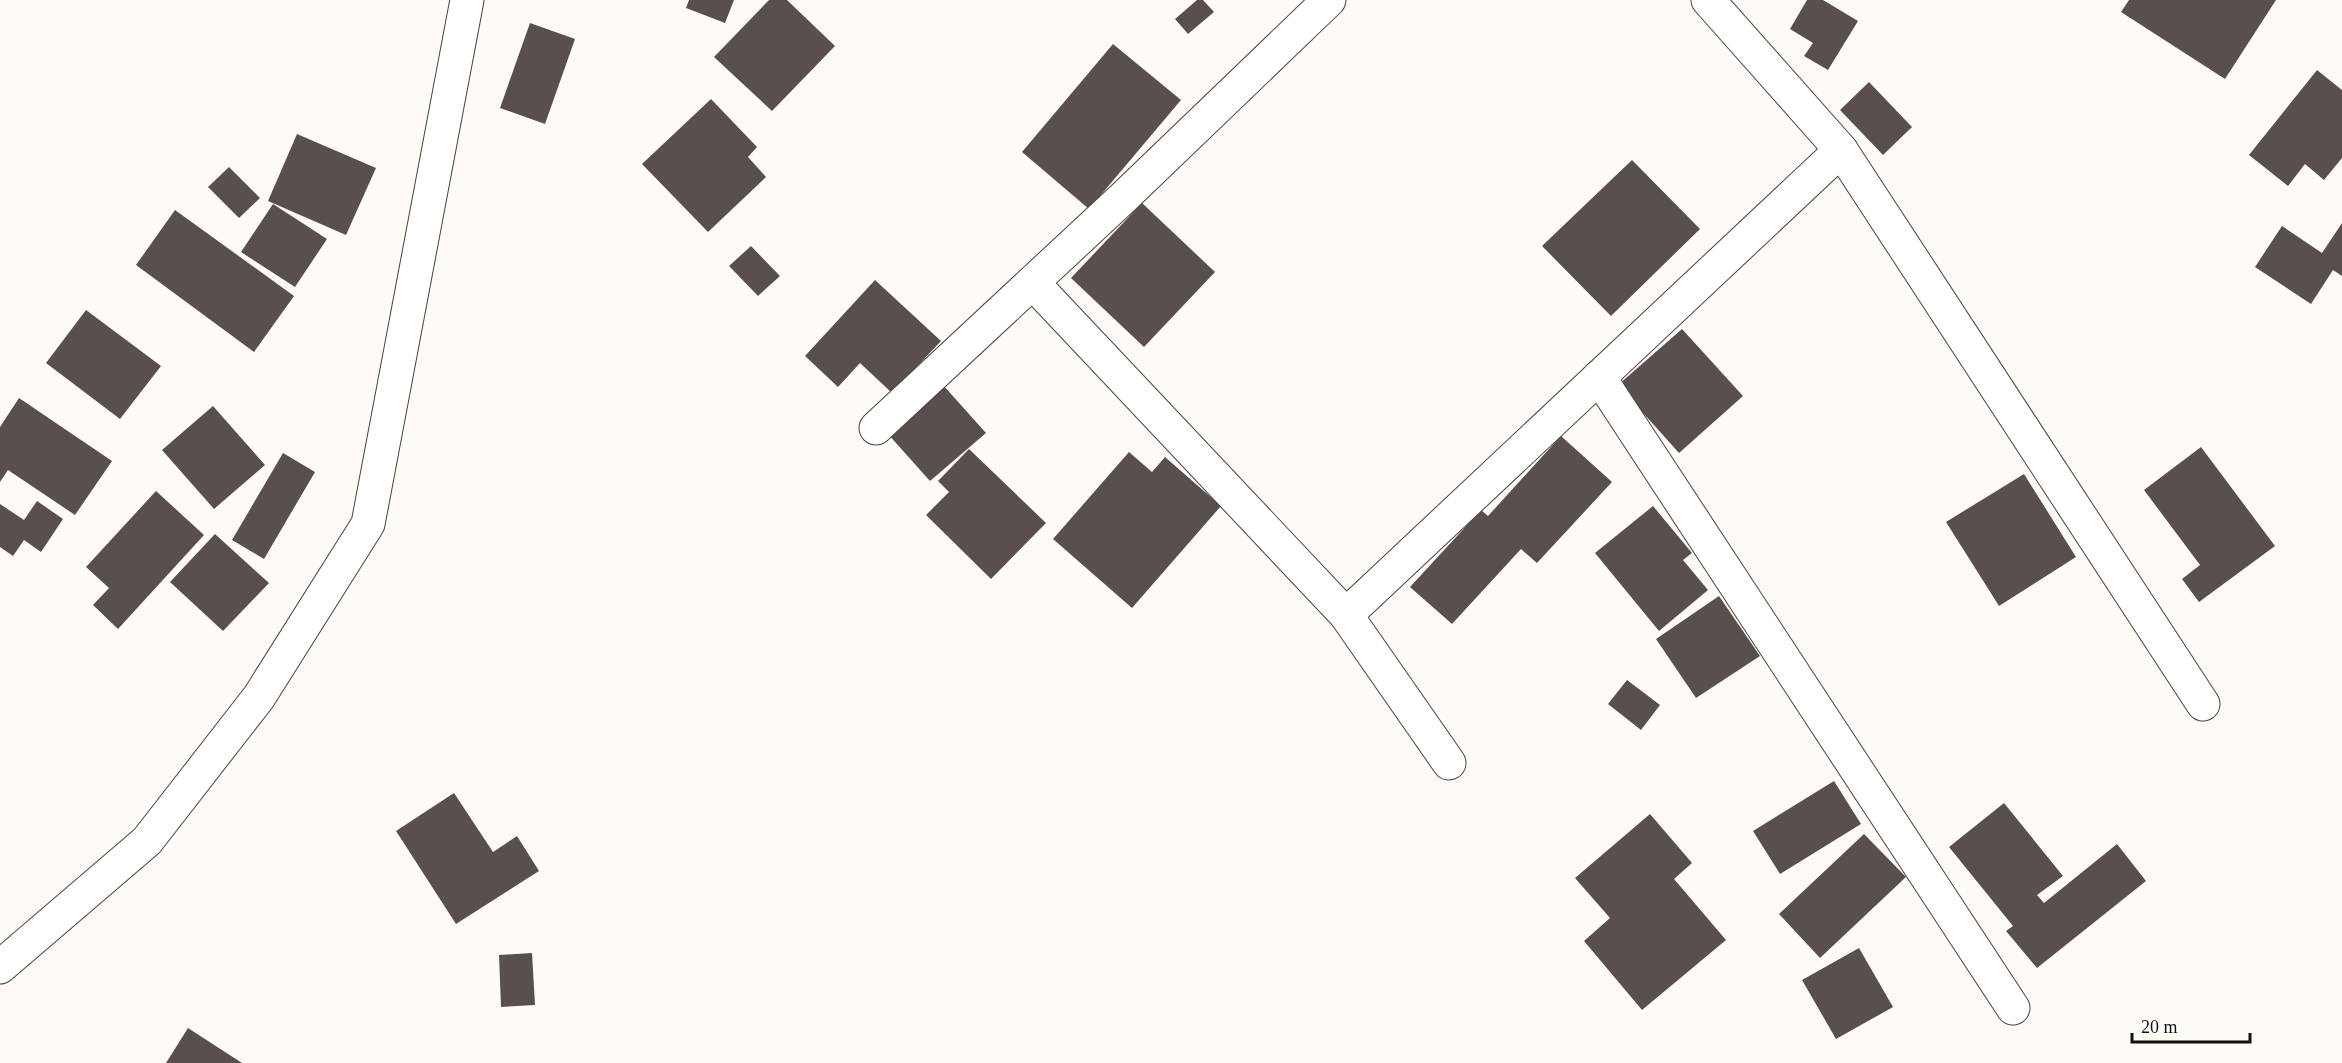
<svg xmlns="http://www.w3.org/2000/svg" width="2342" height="1063" viewBox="0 0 2342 1063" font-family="'Times New Roman',serif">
<rect width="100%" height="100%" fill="#fefbf6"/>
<g fill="#59504e">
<polygon points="689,0 734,0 725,23 686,8"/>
<polygon points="769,0 787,0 835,46 772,111 714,57"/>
<polygon points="1197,0 1203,0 1214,12 1188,34 1175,19"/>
<polygon points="1807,0 1823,0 1858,21 1828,70 1804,56 1813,43 1790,29"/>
<polygon points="2129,0 2276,0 2225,79 2121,12"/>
<polygon points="530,23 575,39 545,124 500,108"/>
<polygon points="1113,44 1181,100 1089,209 1022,152"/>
<polygon points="2317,70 2342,90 2342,158 2324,180 2305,164 2288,186 2249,155"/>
<polygon points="1869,82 1912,127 1883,155 1840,110"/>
<polygon points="711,99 757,147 748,157 766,177 708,232 642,164"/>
<polygon points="297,134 376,168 346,235 268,201"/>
<polygon points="1632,160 1700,229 1611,316 1542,246"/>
<polygon points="229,167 260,198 239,218 208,187"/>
<polygon points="1142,203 1215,272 1144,347 1071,278"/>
<polygon points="273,204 327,239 295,287 241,252"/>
<polygon points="175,210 294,296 254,352 136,265"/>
<polygon points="2342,223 2342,276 2333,270 2311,304 2255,267 2282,226 2322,253"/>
<polygon points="751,246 780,276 758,296 729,266"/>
<polygon points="875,280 941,341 892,393 860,363 838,387 805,356"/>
<polygon points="86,310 161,366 120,419 46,363"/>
<polygon points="1682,329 1743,396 1679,453 1618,385"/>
<polygon points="943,385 986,433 930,481 887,433"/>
<polygon points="19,398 112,461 75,515 8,470 0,482 0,427"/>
<polygon points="213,406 265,465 214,509 162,450"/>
<polygon points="1561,436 1612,482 1537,563 1521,549 1452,624 1410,587 1481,510 1488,516"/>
<polygon points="2201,447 2275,546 2199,602 2182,579 2200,565 2144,490"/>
<polygon points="969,449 1046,523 991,579 926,515 949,492 938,481"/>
<polygon points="1129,452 1152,472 1165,457 1221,506 1132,608 1053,539"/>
<polygon points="283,453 315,472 264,559 232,540"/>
<polygon points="2024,474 2076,557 1999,606 1946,522"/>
<polygon points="156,491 204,535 118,629 93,605 109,588 86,567"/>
<polygon points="37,501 63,519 41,552 24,540 13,556 0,547 0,504 24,520"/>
<polygon points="1653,506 1692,553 1683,560 1708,590 1659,631 1595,553"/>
<polygon points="215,534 269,583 223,631 170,582"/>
<polygon points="1719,596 1760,656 1696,698 1656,639"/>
<polygon points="1627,680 1660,705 1641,730 1608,704"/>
<polygon points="1834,781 1861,824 1780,874 1753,831"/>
<polygon points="454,793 493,852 517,836 539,871 456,924 396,831"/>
<polygon points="2004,803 2063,876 2037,895 2044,903 2117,844 2146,881 2037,968 2006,931 2013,926 1949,847"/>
<polygon points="1650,814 1692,863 1674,879 1726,940 1642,1010 1584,941 1610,918 1575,878"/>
<polygon points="1864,834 1906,877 1820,958 1779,914"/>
<polygon points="1859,948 1893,1007 1836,1039 1802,980"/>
<polygon points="532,953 535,1005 501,1007 499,955"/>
<polygon points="188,1028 242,1063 166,1063"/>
</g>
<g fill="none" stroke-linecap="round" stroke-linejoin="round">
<defs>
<g id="minor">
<polyline points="1841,150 2203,704"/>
<polyline points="1033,283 1346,615 1449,763"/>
<polyline points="1599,377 2013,1008"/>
<polyline points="876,428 1124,197 1329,0"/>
<polyline points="1346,615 1841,150 1708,0"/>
</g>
<polyline id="tertiary" points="0,967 147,841 259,697 368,524 467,0"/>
</defs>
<use href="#minor" stroke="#444" stroke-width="35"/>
<use href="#tertiary" stroke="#444" stroke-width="35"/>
<use href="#minor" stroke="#fff" stroke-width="33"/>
<use href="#tertiary" stroke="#fff" stroke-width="33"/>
</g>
<path d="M2132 1033v9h118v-9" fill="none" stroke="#111111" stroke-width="3"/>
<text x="2141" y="1033" font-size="18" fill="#111111" stroke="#ffffff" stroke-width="4.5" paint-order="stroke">20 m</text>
</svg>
